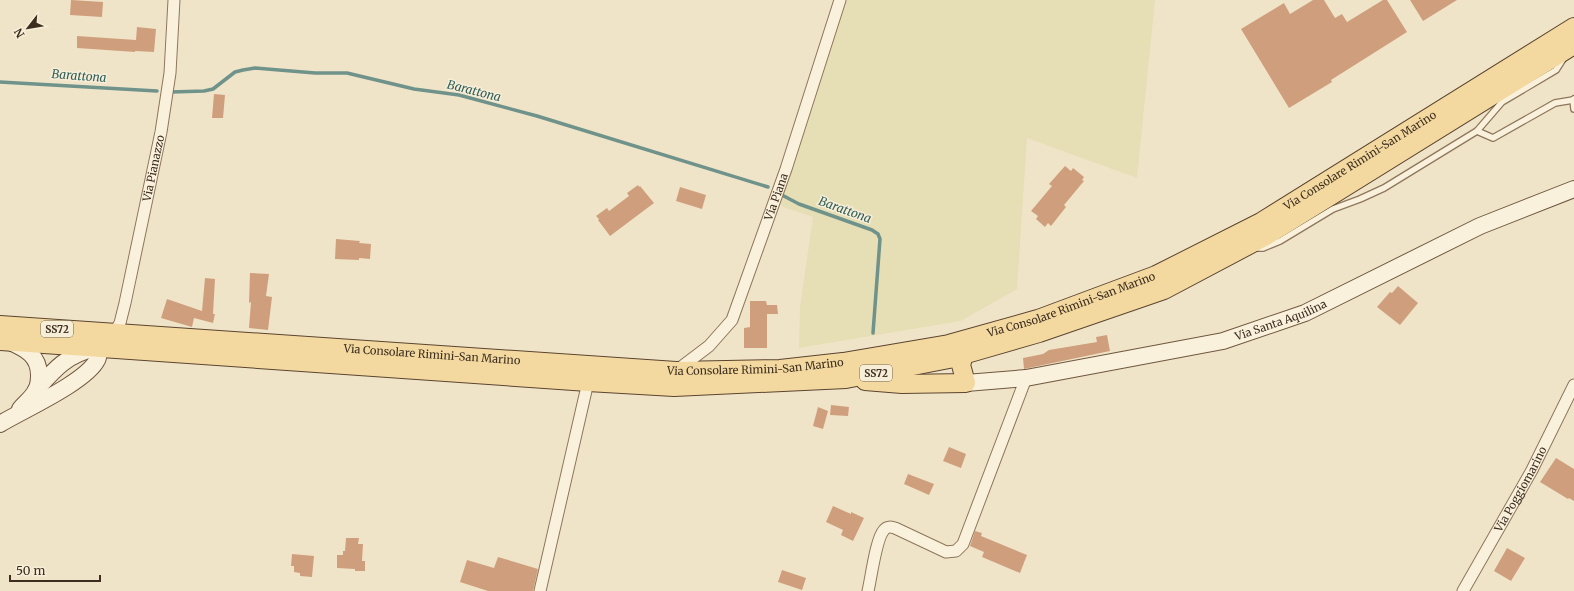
<svg xmlns="http://www.w3.org/2000/svg" width="1574" height="591" viewBox="0 0 1574 591" font-family="Merriweather,serif">
<rect width="100%" height="100%" fill="#f0e4c8"/>
<polygon fill="#e6deb5" points="844,0 1155,0 1137,178 1027,138 1017,289 961,321 799,348 800,307 813,217 783,207 777,200"/>
<g fill="none" stroke-linecap="round" stroke-linejoin="round">
<g stroke="#6f938a" stroke-width="3.5">
<polyline points="0,82 157,91"/>
<polyline points="171,92 204,91 213,89 235,72 243,70 255,68 315,73 347,73 414,89 459,95 537,116 768,187"/>
<polyline points="780,194 799,204 872,230 878,234 880,239 873,333"/>
</g>
</g>
<g fill="#cf9f7d">
<polygon points="71,0 103,2 102,17 70,15"/>
<polygon points="1313,0 1324,0 1335,18 1342,14 1347,22 1383,0 1387,0 1407,32 1331,80 1332,82 1289,108 1241,29 1284,3 1290,14"/>
<polygon points="1410,0 1457,0 1423,21"/>
<polygon points="137,27 156,29 154,52 135,51 135,52 77,48 77,36 136,40"/>
<polygon points="214,94 225,95 223,118 212,118"/>
<polygon points="1065,166 1071,171 1073,168 1084,177 1082,180 1084,181 1064,205 1066,207 1051,226 1048,223 1045,227 1036,219 1038,216 1031,211 1052,186 1049,184"/>
<polygon points="638,185 639,187 640,186 654,203 610,236 598,220 599,219 596,216 607,208 609,211 629,196 627,193"/>
<polygon points="680,187 706,195 702,209 676,201"/>
<polygon points="336,239 360,241 359,243 371,244 370,259 359,258 359,260 335,259"/>
<polygon points="250,273 269,274 266,296 272,297 268,330 249,328 251,302 249,303"/>
<polygon points="205,278 215,279 213,314 215,314 213,323 194,318 192,327 161,318 167,299 202,311"/>
<polygon points="1398,286 1418,303 1400,325 1377,307 1390,292 1392,293"/>
<polygon points="750,301 766,301 767,305 777,305 778,314 767,314 767,348 744,348 744,328 750,327"/>
<polygon points="1107,335 1110,351 1024,369 1023,358 1043,354 1049,350 1097,342 1096,337"/>
<polygon points="831,405 849,407 848,416 830,415"/>
<polygon points="818,407 828,411 823,429 813,426"/>
<polygon points="949,447 966,454 961,468 943,461"/>
<polygon points="1556,458 1574,469 1574,501 1569,498 1568,499 1540,482"/>
<polygon points="908,474 934,484 929,495 904,484"/>
<polygon points="833,506 851,514 851,512 864,518 853,541 841,535 843,530 826,522"/>
<polygon points="975,531 982,533 981,536 1027,555 1020,573 982,557 984,552 970,546"/>
<polygon points="346,538 359,538 358,544 363,544 362,561 365,561 365,571 355,571 355,569 337,568 337,555 343,555 343,551 345,551"/>
<polygon points="1507,548 1525,558 1511,581 1494,571"/>
<polygon points="292,554 314,556 312,577 300,576 300,573 294,572 294,566 291,566"/>
<polygon points="498,557 538,569 533,591 488,591 460,582 467,560 494,568"/>
<polygon points="782,570 806,578 802,590 778,582"/>
</g>
<g fill="none" stroke-linecap="round" stroke-linejoin="round">
<defs>
<g id="lane">
<polyline points="1574,99 1573,100 1574,109"/>
<polyline points="1477,131 1493,138 1555,103 1573,100"/>
<polyline points="1256,248 1263,248 1280,241 1333,209 1360,199 1384,188 1477,131 1502,102 1556,70 1563,59"/>
</g>
<g id="street">
<path id="s1" d="M114,333l6,-10 5,-20 36,-171 9,-59 4,-73"/>
<path id="s2" d="M676,371l33,-25 23,-26 54,-151 54,-169"/>
<polyline points="540,591 588,382"/>
<path d="M868,591c3,-12 8,-53 16,-61 3,-4 7,-3 11,-2l51,24 10,-1 7,-7 63,-166"/>
<path id="s3" d="M1463,591l69,-121 42,-85"/>
</g>
<g id="secondary">
<path d="M10,342c16,7 29,14 29,33 0,5 0,10 -3,15 -3,7 -11,13 -16,19"/>
<path id="s4" d="M966,383l60,-5 197,-37 82,-28 175,-87 94,-37"/>
<path d="M36,390c17,-19 31,-36 58,-41"/>
<path d="M0,424c23,-14 86,-42 97,-64 2,-3 2,-8 2,-12"/>
</g>
<g id="primary">
<path id="s5" d="M0,325l676,46 104,-2 63,-7 106,-18 89,-25 118,-44 105,-53 313,-195"/>
<polyline points="0,341 588,382 674,387 846,379 949,359 1039,333 1164,290 1266,236 1574,45"/>
<polyline points="865,381 902,384 966,383 961,365 964,355"/>
</g>
</defs>
<use href="#lane" stroke="#8d765c" stroke-width="8"/>
<use href="#street" stroke="#8d765c" stroke-width="13"/>
<use href="#secondary" stroke="#6f573f" stroke-width="18"/>
<use href="#primary" stroke="#5b4430" stroke-width="20"/>
<use href="#lane" stroke="#faf1dc" stroke-width="5.5"/>
<use href="#street" stroke="#faf1dc" stroke-width="11"/>
<use href="#secondary" stroke="#faf1dc" stroke-width="16"/>
<use href="#primary" stroke="#f3d9a0" stroke-width="18"/>
</g>
<g text-anchor="middle" stroke-width="3" stroke-linejoin="round" paint-order="stroke">
<g fill="#f7eed8" stroke="#756857" stroke-width="1">
<rect x="41" y="321" width="32" height="16" rx="3"/>
<rect x="860" y="365" width="32" height="16" rx="3"/>
</g>
<g font-size="10" font-weight="bold" fill="#3d2e20">
<text x="57" y="333">SS72</text>
<text x="876" y="377">SS72</text>
</g>
<g font-size="11" fill="#3d2e20" stroke="#f7eed8">
<text dy="4" stroke="none"><textPath href="#s5" startOffset="1405">Via Consolare Rimini-San Marino</textPath></text>
<text dy="4" stroke="none"><textPath href="#s1" startOffset="170">Via Pianazzo</textPath></text>
<text dy="4" stroke="none"><textPath href="#s2" startOffset="207">Via Piana</textPath></text>
<text dy="4" stroke="none"><textPath href="#s5" startOffset="1081">Via Consolare Rimini-San Marino</textPath></text>
<text dy="4" stroke="none"><textPath href="#s4" startOffset="322">Via Santa Aquilina</textPath></text>
<text dy="4" stroke="none"><textPath href="#s5" startOffset="433">Via Consolare Rimini-San Marino</textPath></text>
<text dy="4" stroke="none"><textPath href="#s5" startOffset="757">Via Consolare Rimini-San Marino</textPath></text>
<text dy="4" stroke="none"><textPath href="#s3" startOffset="117">Via Poggiomarino</textPath></text>
</g>
<g font-size="12" font-style="italic" fill="#2f5d5a" stroke="#f7eed8">
<text transform="translate(79 76) rotate(4)" y="4">Barattona</text>
<text transform="translate(474 91) rotate(14)" y="4">Barattona</text>
<text transform="translate(845 210) rotate(20)" y="4">Barattona</text>
</g>
</g>
<g transform="translate(28 28) rotate(239)" stroke="#f7eed8" stroke-width="3" paint-order="stroke">
<path d="M0-3L7 15L0 10L-7 15Z" fill="#3d2e20"/>
<text y="-6" font-size="11" font-weight="bold" text-anchor="middle" fill="#3d2e20">N</text>
</g>
<path d="M10 575v6h90v-6" fill="none" stroke="#3d2e20" stroke-width="2"/>
<text x="16" y="575" font-size="12" fill="#3d2e20" stroke="#f7eed8" stroke-width="3" paint-order="stroke">50 m</text>
</svg>
